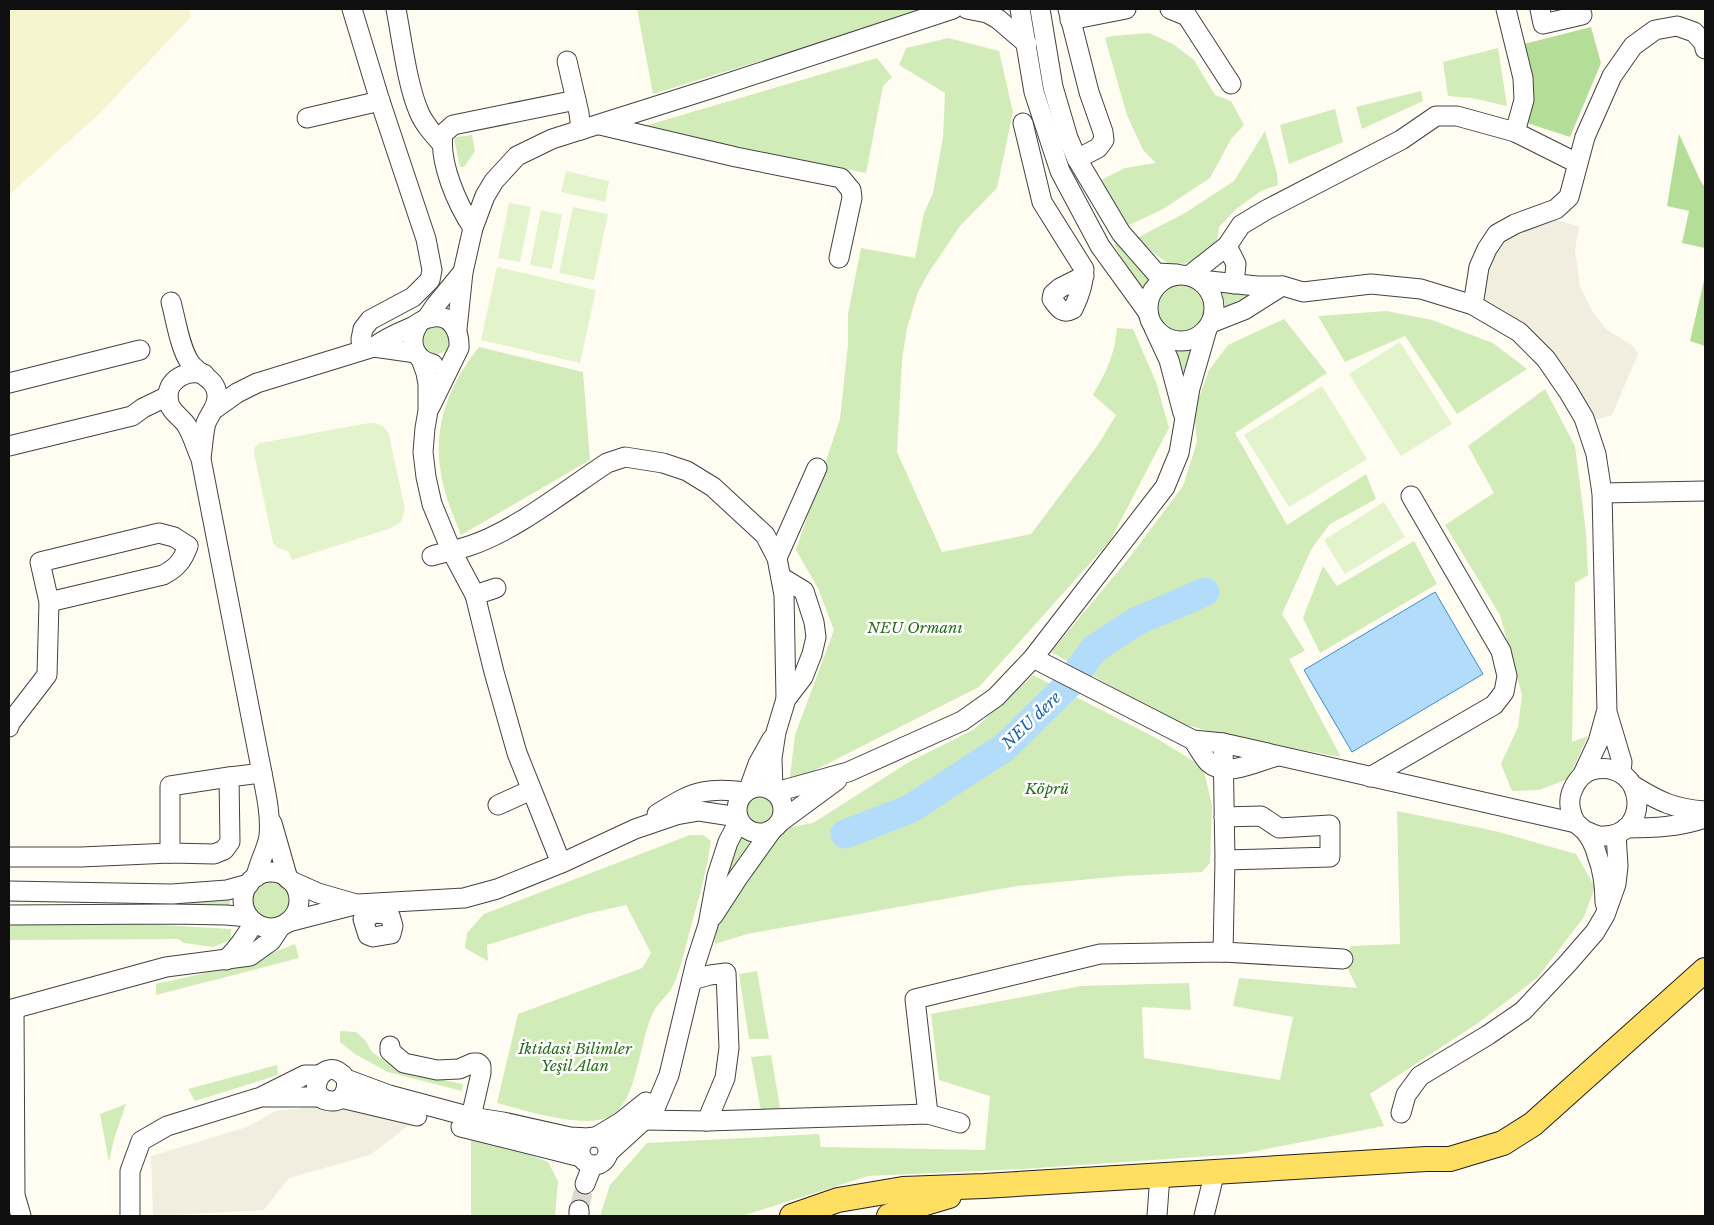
<svg xmlns="http://www.w3.org/2000/svg" width="1714" height="1225" viewBox="0 0 1714 1225" font-family="'Libre Baskerville',serif">
<rect width="100%" height="100%" fill="#fffdf2"/>
<polygon fill="#f7f5d0" points="9,9 189,9 191,17 99,114 9,195"/>
<g fill="#d1ecb8">
<polygon points="637,9 928,9 653,94"/>
<polygon points="1149,33 1173,44 1194,60 1215,95 1231,101 1244,125 1231,139 1210,178 1163,209 1125,227 1099,181 1125,168 1156,163 1143,150 1127,115 1105,38 1112,36"/>
<path d="M948,38l51,13 14,61 -16,76 -37,38 -31,46 -11,20 -11,36 -5,32 -5,92 45,100 89,-18 67,-89 18,-30 -23,-20c14,-25 21,-38 24,-67l16,1 23,53 13,46 -59,113 -131,146 -172,87 -17,3 5,-42 39,-105 -16,-42 -22,-38 44,-131 8,-75v-30l13,-66 54,10 9,-45 9,-20 10,-56 2,-44 -46,-28 7,-17z"/>
<polygon points="1498,48 1507,106 1472,98 1448,96 1443,62"/>
<polygon points="877,58 892,77 883,86 866,173 641,127"/>
<polygon points="1421,91 1423,101 1362,129 1356,107"/>
<polygon points="1335,109 1343,142 1289,164 1280,125"/>
<polygon points="1265,131 1277,173 1278,185 1261,191 1236,209 1219,227 1216,248 1197,262 1170,265 1135,239 1185,213 1234,181"/>
<polygon points="472,135 475,151 464,167 460,167 454,139 456,137"/>
<polygon points="1120,240 1155,278 1144,294 1114,245"/>
<circle cx="1181" cy="309" r="24"/>
<polygon points="1221,288 1256,292 1225,307"/>
<polygon points="1387,311 1432,320 1493,343 1527,369 1457,414 1405,336 1345,362 1318,316"/>
<polygon points="1284,319 1327,373 1235,433 1287,525 1366,474 1376,499 1330,524 1312,548 1282,614 1305,651 1289,659 1341,757 1231,737 1175,722 1051,652 1129,558 1183,486 1197,442 1194,411 1209,370 1228,345"/>
<circle cx="436" cy="340" r="14"/>
<path d="M479,347l104,25 7,88 -129,75c-5,-13 -11,-27 -15,-40 -17,-56 -3,-103 33,-148z"/>
<polygon points="1172,351 1191,351 1182,380"/>
<polygon points="1545,389 1575,446 1586,532 1588,575 1575,583 1572,742 1588,736 1568,779 1539,790 1512,791 1501,764 1518,727 1522,695 1500,615 1445,525 1494,493 1468,446"/>
<polygon points="1414,541 1437,584 1320,653 1303,618 1323,566 1337,586"/>
<polygon points="1033,675 1156,738 1203,767 1212,805 1210,863 1202,872 1123,876 1017,886 747,934 715,944 714,924 781,829 813,823 909,762 973,730"/>
<circle cx="761" cy="809" r="15"/>
<polygon points="1397,811 1495,831 1576,854 1595,887 1584,917 1537,978 1478,1023 1370,1094 1384,1126 1241,1154 1022,1169 868,1176 742,1216 600,1216 610,1185 647,1143 819,1134 821,1147 985,1150 990,1096 939,1080 931,1014 1081,986 1189,983 1191,1010 1142,1007 1144,1058 1280,1080 1293,1017 1233,1006 1239,978 1357,988 1343,959 1351,946 1400,944"/>
<polygon points="738,832 752,841 729,877 725,880"/>
<path d="M690,835h13l8,6c-4,29 -12,57 -20,85 -5,19 -9,39 -17,58 -4,10 -15,17 -20,27 -15,27 -16,93 -45,106 -27,12 -84,-7 -112,-14l21,-89 124,-46 9,-15 -25,-48 -40,9 -99,31 1,16 -23,-13 2,-15 17,-19z"/>
<circle cx="271" cy="900" r="19"/>
<polygon points="9,900 230,900 230,907 198,904 9,902"/>
<polygon points="107,922 231,929 231,940 213,947 184,943 178,939 9,940 9,924"/>
<polygon points="295,944 299,958 156,995 156,984 241,965"/>
<polygon points="757,971 769,1039 749,1039 739,974"/>
<polygon points="340,1031 356,1032 365,1040 372,1052 386,1062 418,1075 463,1084 462,1091 388,1072 355,1054 340,1042"/>
<polygon points="771,1055 781,1113 762,1116 751,1057"/>
<polygon points="277,1065 278,1075 195,1101 188,1089"/>
<polygon points="126,1104 114,1139 109,1162 100,1114"/>
<polygon points="471,1137 494,1141 548,1162 558,1181 555,1216 471,1216"/>
</g>
<g fill="#b4de97">
<polygon points="1591,27 1601,63 1570,137 1527,123 1524,44"/>
<polygon points="1679,134 1701,182 1705,187 1705,248 1682,243 1689,211 1667,206"/>
<polygon points="1705,276 1705,346 1690,341"/>
</g>
<g fill="#e3f3cb">
<polygon points="566,171 609,181 605,202 561,192"/>
<polygon points="509,203 531,207 520,262 498,258"/>
<polygon points="573,207 608,214 594,280 559,273"/>
<polygon points="541,210 562,215 552,269 530,265"/>
<polygon points="497,267 596,290 580,363 481,340"/>
<polygon points="1400,342 1452,424 1401,456 1349,374"/>
<polygon points="1322,386 1367,459 1289,507 1244,435"/>
<path d="M369,423c9,0 16,2 20,12l16,74 -4,13 -10,6 -99,32 -4,-9 -10,-3 -5,-5 -19,-90 1,-6 5,-4z"/>
<polygon points="1384,502 1405,537 1345,574 1324,540"/>
</g>
<g fill="#f1eddf">
<polygon points="1537,215 1579,226 1575,250 1580,286 1592,311 1606,329 1633,346 1638,354 1612,415 1586,423 1568,391 1491,315 1477,281 1487,249"/>
<polygon points="340,1104 413,1122 370,1155 289,1178 264,1210 153,1216 151,1156 247,1127 276,1111"/>
</g>
<polygon fill="#b3dcfa" stroke="#368fd5" points="1435,592 1483,674 1352,752 1304,670"/>
<g fill="none" stroke-linecap="round" stroke-linejoin="round">
<polyline stroke="#b3dcfa" stroke-width="29" points="845,834 910,809 1005,747 1068,685 1094,649 1137,621 1205,592"/>
<polyline stroke="#dbd9d0" stroke-width="19" stroke-dasharray="19 9" stroke-linecap="butt" points="579,1210 585,1184"/>
<defs>
<g id="minor">
<polyline points="352,9 380,101 426,239 432,270 430,280 413,297 370,320 363,329 361,339 362,350"/>
<path d="M396,9c6,31 11,75 23,103 5,12 14,22 23,32"/>
<polyline points="967,9 987,13 998,19 1027,44"/>
<polyline points="1020,9 1034,92 1060,171 1100,246 1147,311"/>
<polyline points="1040,9 1053,87 1068,138 1077,159 1121,233 1156,273 1177,274"/>
<polyline points="1068,9 1089,92 1103,132 1104,140 1098,148 1077,159"/>
<polyline points="1170,9 1187,16 1231,84"/>
<polyline points="1506,9 1523,78 1524,100 1515,132"/>
<polyline points="1540,9 1543,24 1582,15 1580,9"/>
<polyline points="1070,20 1126,9"/>
<polyline points="567,61 579,113 581,130"/>
<polyline points="307,118 380,101"/>
<path d="M1023,123l19,79 42,67c0,14 -5,28 -11,40 -11,6 -15,-2 -21,-10l1,-5 7,-6 24,-12"/>
<polyline points="600,125 736,157 841,178 851,190 852,198 839,258"/>
<path d="M473,228c-16,-24 -34,-65 -30,-94l10,-9 123,-25"/>
<polyline points="1227,246 1236,264 1234,284"/>
<circle cx="1181" cy="308" r="33"/>
<polyline points="1190,275 1227,246 1241,225 1266,210 1401,140 1436,116 1457,116 1515,132 1577,163"/>
<polyline points="1200,280 1257,286 1283,286 1303,292 1371,284 1421,289 1473,305 1519,332 1546,359 1568,391 1584,418 1596,454 1602,493 1607,712 1622,762 1621,772"/>
<path d="M171,302c5,18 9,48 20,62 9,12 25,14 26,31 1,11 -7,18 -11,28 -3,11 -3,23 -5,34"/>
<polyline points="1473,305 1479,267 1487,249 1497,234 1515,224 1556,209 1569,197 1585,137 1612,76 1633,46 1655,30 1677,26 1694,32 1704,43 1705,49"/>
<polyline points="427,318 435,306 463,272"/>
<polyline points="1211,323 1244,310 1282,286"/>
<path d="M418,325c-10,15 -5,35 15,39"/>
<polyline points="1154,328 1169,360 1183,413"/>
<polyline points="457,329 463,272 473,228 485,196 494,181 517,156 552,139 710,89 953,9"/>
<polyline points="374,347 416,353"/>
<polyline points="421,359 426,373 428,384 428,411 425,428 423,452 426,477 432,504 451,550 475,595 494,672 517,753 561,863"/>
<path d="M204,374c-20,-5 -43,9 -34,32 4,8 13,13 17,20 6,10 9,22 14,33l61,314c4,21 9,42 7,63 -1,11 -11,28 -13,41"/>
<polyline points="9,383 140,350"/>
<path d="M216,408l21,-15 20,-10 117,-36c13,-10 24,-14 38,-20 6,-3 11,-8 17,-9 21,-6 31,12 30,30l-29,59"/>
<polyline points="9,446 132,416 143,408 168,396"/>
<polyline points="1602,493 1705,491"/>
<path d="M432,556c13,-4 25,-6 37,-10 46,-15 97,-56 138,-83l18,-6 38,6 24,8 26,16 52,48 12,23 7,37 2,104"/>
<polyline points="777,558 817,468"/>
<polyline points="475,595 496,588"/>
<path d="M49,602l114,-27c14,-7 20,-15 25,-29"/>
<polyline points="1033,658 1193,740 1223,743 1576,823"/>
<polyline points="9,727 10,723 47,675 49,602 40,562 159,533 174,537 188,546"/>
<path d="M1193,740c5,7 10,17 16,23 17,15 49,-2 68,-7"/>
<polyline points="1223,743 1225,860 1223,952"/>
<polyline points="1583,774 1598,742 1606,713"/>
<polyline points="1370,777 1494,705 1504,692 1507,676 1501,651 1411,496"/>
<path d="M1634,786c26,16 41,23 71,25"/>
<circle cx="760" cy="810" r="23"/>
<polyline points="749,789 758,764 772,739"/>
<polyline points="773,790 772,758 776,732 786,699 803,677 812,654 816,637 814,622 804,591 781,577"/>
<polyline points="776,792 848,772 962,721 996,697 1033,658 1165,487 1179,453 1190,388 1207,329"/>
<polyline points="498,805 531,790"/>
<path d="M657,814c14,-8 29,-19 45,-22 14,-3 29,-2 43,0"/>
<polyline points="1224,817 1261,816 1279,828 1330,825 1330,857 1225,860"/>
<polyline points="780,822 837,780"/>
<polyline points="272,823 288,879"/>
<path d="M1626,828c28,0 53,-1 79,-10"/>
<path d="M1586,831c5,2 12,6 18,5 48,-1 42,-74 -8,-67 -13,2 -21,13 -25,25 -3,9 0,22 5,29 3,3 6,5 9,8 5,6 10,16 12,24 6,15 8,32 8,48"/>
<polyline points="170,853 170,786 229,777 262,773"/>
<polyline points="9,857 81,857 170,853 214,854 224,850 230,842 229,777"/>
<circle cx="271" cy="900" r="28"/>
<polyline points="291,881 318,893 356,904"/>
<polyline points="9,891 172,894 227,890 249,884"/>
<polyline points="375,913 363,919 368,935 373,937 391,934 393,926 390,916 386,914 375,913 375,904"/>
<polyline points="9,915 172,914 226,915 249,917"/>
<polyline points="713,916 737,879 772,830"/>
<polyline points="288,922 358,904 464,898 497,889 564,862 635,829 676,815 699,811 738,817"/>
<path d="M226,960c12,-12 20,-23 28,-38"/>
<polyline points="692,980 710,975 726,973 729,1048 725,1078 707,1121"/>
<polyline points="14,1009 15,1195 21,1216"/>
<polyline points="9,1010 166,967 250,956 271,941 281,926"/>
<polyline points="390,1046 390,1051 404,1063 437,1070 459,1069 473,1063 478,1063 481,1066 481,1073 471,1117"/>
<path d="M346,1079c2,9 -2,23 -14,22 -32,-1 -8,-52 14,-22l43,16 82,22 32,5 67,15 19,1"/>
<polyline points="265,1097 321,1097"/>
<polyline points="341,1098 417,1116"/>
<polyline points="1401,1113 1406,1095 1420,1076 1488,1035 1523,1011 1568,963 1595,932 1605,915 1616,884 1618,866 1616,834"/>
<polyline points="928,1114 915,999 1100,954 1223,952 1343,959"/>
<polyline points="644,1120 707,1121 928,1114 960,1123"/>
<polyline points="461,1127 581,1157"/>
<circle cx="594" cy="1151" r="14"/>
<polyline points="596,1137 621,1122 646,1102"/>
<polyline points="609,1152 644,1120 656,1106 669,1075 696,962 708,925 717,876 728,842 739,821"/>
<polyline points="585,1184 592,1166"/>
<polyline points="579,1210 579,1216"/>
<polyline points="130,1216 130,1171 141,1141 167,1126 261,1097 305,1075 319,1075"/>
<polyline points="1157,1216 1160,1175"/>
<polyline points="1204,1216 1215,1171"/>
</g>
<g id="major">
<polyline points="792,1216 838,1200 903,1189 984,1186 1426,1159 1450,1159 1503,1143 1533,1124 1705,970"/>
<polyline points="889,1216 912,1207 949,1196"/>
</g>
</defs>
<use href="#minor" stroke="#424242" stroke-width="21"/>
<use href="#major" stroke="#202020" stroke-width="26"/>
<use href="#minor" stroke="#fff" stroke-width="19"/>
<use href="#major" stroke="#ffdf62" stroke-width="24"/>
</g>
<g text-anchor="middle" stroke-width="5" stroke-linejoin="round" paint-order="stroke">
<g font-size="15" font-style="italic" fill="#286c1b" stroke="#fff">
<text x="915" y="633">NEU Ormanı</text>
<text x="1047" y="794">Köprü</text>
<text x="575" y="1054">İktidasi Bilimler<tspan x="575" dy="17">Yeşil Alan</tspan></text>
</g>
<g font-size="16" font-style="italic" fill="#1060aa" stroke="#fff">
<text transform="translate(1031 720) rotate(-44)" y="6">NEU dere</text>
</g>
</g>
<rect width="1714" height="1225" fill="none" stroke="#0f0f0f" stroke-width="20"/>
</svg>
